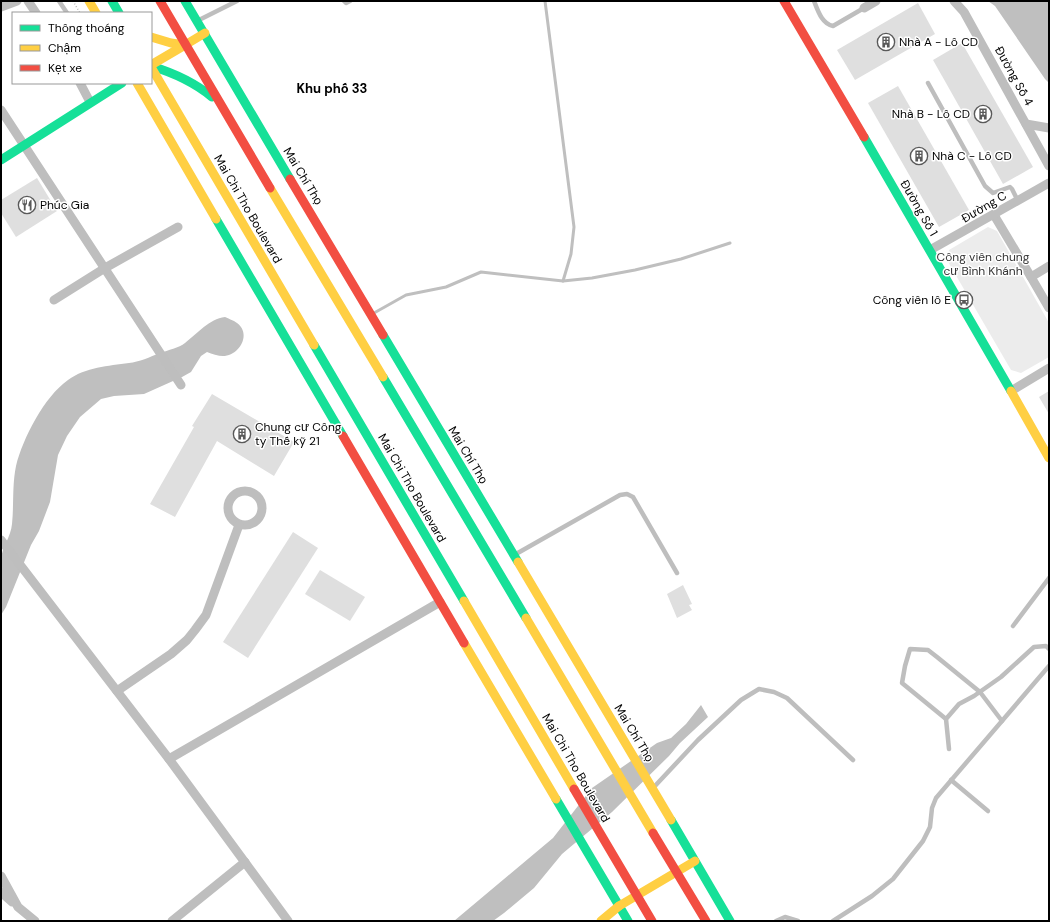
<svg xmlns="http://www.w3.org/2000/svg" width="1050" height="922" viewBox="0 0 1050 922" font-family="'DM Sans',sans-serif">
<rect width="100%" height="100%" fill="#fff"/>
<polygon fill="#ececec" points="988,227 997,231 1049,323 1049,357 1021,373 1011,370 947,260 949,250"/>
<g fill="#bfbfbf">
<polygon points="988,1 1049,1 1049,83 1045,79 995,6"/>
<path d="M225,317c4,2 8,3 12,6 15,11 2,33 -14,33 -5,0 -11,-2 -16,-4l-6,4 -10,16 -9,5 -38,17 -30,2 -13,3 -21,18 -13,19 -9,19 -8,47 -11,29 -8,14 -25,62 -5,8c0,-19 -1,-38 0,-57 1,-10 10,-22 11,-34 2,-19 0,-39 4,-58 7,-28 28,-69 52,-86 18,-13 40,-14 61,-17 10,-1 21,-6 31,-10 8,-3 19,-5 25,-10 13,-10 24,-24 40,-26z"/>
<polygon points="701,705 708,717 680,743 669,756 612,812 562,854 534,888 504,913 493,921 454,921 553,838 592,788 657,743 671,738 686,724"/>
</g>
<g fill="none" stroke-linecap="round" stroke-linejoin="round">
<g stroke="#bfbfbf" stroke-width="3">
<polyline points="545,1 574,227 571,254 563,281"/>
<polyline points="374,313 406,295 446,287 481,272 563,281 592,278 635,270 681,259 730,243"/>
</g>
</g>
<g fill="#dfdfdf">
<polygon points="918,3 935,34 855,80 837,50"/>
<polygon points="962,43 1033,167 1003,184 933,60"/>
<polygon points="898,86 969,210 939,227 868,103"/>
<polygon points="37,178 57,211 16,237 1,213 1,200"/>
<polygon points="1049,391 1049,414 1039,397"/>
<polygon points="212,394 294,442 274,476 217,441 175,517 150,504 194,427 192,426"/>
<polygon points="293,532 318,548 248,658 223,642"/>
<polygon points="320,570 365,597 350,621 305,594"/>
<polygon points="683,585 692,604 689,605 692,610 677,618 667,594"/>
</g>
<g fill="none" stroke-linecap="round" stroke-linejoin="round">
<polyline stroke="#b9b9b9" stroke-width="1.5" stroke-dasharray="1 2" stroke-linecap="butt" points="73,1 80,13"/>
<g stroke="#bebebe" stroke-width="4.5">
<polyline points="59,1 67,13"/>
<polyline points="344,1 346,3 350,1"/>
<path d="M814,1c4,10 8,23 19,25l31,-18"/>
<polyline points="199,20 237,1"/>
<polyline points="928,83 985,186 993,193 1010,187 1012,189 1018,201"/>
<polyline points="516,554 620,495 627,494 633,497 677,573"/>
<polyline points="1013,626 1049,578"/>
<polyline points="946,719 902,683 905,666 910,649 928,650 937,657 980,692 1002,721"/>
<polyline points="949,749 946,719 959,704 974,696 1001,677 1034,647 1046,646 1049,649"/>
<polyline points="951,780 988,811"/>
<polyline points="654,787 698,740 741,700 759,689 774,692 787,698 853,760"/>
<polyline points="776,921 785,917 798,921"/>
<polyline points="833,921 872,896 893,879 923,841 930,827 932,808 936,798 1049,666"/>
</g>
<g stroke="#bebebe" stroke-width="9">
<polyline points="28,1 36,13"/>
<polyline points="954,1 964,12 1049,166"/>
<polyline points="1,7 17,1"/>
<polyline points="864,8 876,1"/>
<polyline points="80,83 90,102"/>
<polyline points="1,110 181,385"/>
<polyline points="1026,124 1049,128"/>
<polyline points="994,215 1031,277 1049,308"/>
<polyline points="930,250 1049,183"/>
<polyline points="1031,277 1049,266"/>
<polyline points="54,300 105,268 178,227"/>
<polyline points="1011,391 1049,368"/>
<circle cx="245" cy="508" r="17"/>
<polyline points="1,540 169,759 288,921"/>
<polyline points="117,691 171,654 187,640 195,630 206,615 239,525"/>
<polyline points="169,759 440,602"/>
<polyline points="1,876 18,907 35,921"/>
<polyline points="1,892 12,902"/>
<polyline points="172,921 245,862"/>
</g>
<g stroke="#16e098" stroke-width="9">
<polyline points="112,1 119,13"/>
<polyline points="185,1 290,179"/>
<path d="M151,66c23,7 43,16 61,31"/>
<polyline points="864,137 1011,391"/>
<polyline points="1,160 122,83"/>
<polyline points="216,219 343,436"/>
<polyline points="383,335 518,562"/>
<polyline points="314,345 464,601"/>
<polyline points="383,377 526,618"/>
<polyline points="556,799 628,921"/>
<polyline points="671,820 730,921"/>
</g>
<g stroke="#ffcf43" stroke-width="9">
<polyline points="89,1 96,13"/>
<polyline points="151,37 171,43 185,45"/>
<polyline points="185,45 205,33"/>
<polyline points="151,65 185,45"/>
<polyline points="151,67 314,345"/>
<polyline points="137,83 216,219"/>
<polyline points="270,188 383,377"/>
<polyline points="1011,391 1049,458"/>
<polyline points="518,562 671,820"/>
<polyline points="464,601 574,789"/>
<polyline points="526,618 653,833"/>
<polyline points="464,643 556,799"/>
<polyline points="619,906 695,861"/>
<polyline points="601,921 619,906"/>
</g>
<g stroke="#f24e42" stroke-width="9">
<polyline points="160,1 270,188"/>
<polyline points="784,1 864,137"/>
<polyline points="290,179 383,335"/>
<polyline points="343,436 464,643"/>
<polyline points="574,789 652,921"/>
<polyline points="653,833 706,921"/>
</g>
</g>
<defs>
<symbol id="building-ring" viewBox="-11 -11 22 22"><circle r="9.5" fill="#fff" stroke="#595959" stroke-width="1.5"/><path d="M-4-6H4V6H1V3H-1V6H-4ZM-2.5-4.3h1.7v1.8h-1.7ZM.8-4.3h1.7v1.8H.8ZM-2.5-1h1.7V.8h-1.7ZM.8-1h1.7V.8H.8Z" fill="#595959"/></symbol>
<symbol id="restaurant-ring" viewBox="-11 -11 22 22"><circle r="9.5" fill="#fff" stroke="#595959" stroke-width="1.5"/><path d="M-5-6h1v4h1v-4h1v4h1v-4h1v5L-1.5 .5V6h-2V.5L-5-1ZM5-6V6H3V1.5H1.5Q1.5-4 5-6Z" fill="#595959"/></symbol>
<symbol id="bus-ring" viewBox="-11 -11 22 22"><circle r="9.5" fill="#fff" stroke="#595959" stroke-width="1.5"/><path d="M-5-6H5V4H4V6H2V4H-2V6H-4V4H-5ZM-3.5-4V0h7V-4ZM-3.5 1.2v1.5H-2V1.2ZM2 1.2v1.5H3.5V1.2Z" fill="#595959"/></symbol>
</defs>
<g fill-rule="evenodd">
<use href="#building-ring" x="876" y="32" width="20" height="20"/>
<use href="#building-ring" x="973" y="104" width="20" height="20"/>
<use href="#building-ring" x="909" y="146" width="20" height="20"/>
<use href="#restaurant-ring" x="17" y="195" width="20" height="20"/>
<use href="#bus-ring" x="954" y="290" width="20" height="20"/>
<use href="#building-ring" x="232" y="424" width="20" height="20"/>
</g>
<g text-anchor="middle" stroke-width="3" stroke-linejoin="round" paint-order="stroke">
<g font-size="12" fill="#000" stroke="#fff" text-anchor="start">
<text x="899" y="46">Nhà A - Lô CD</text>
<text x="970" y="118" text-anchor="end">Nhà B - Lô CD</text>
<text x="932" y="160">Nhà C - Lô CD</text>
<text x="40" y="209">Phúc Gia</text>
<text x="951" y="304" text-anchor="end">Công viên lô E</text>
<text x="255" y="431">Chung cư Công<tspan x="255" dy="14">ty Thế kỹ 21</tspan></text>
</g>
<g font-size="12" fill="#000" stroke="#fff">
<text transform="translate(1014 76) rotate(61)" y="4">Đường Số 4</text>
<text transform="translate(303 176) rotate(59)" y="4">Mai Chí Thọ</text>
<text transform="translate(984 207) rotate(-30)" y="4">Đường C</text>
<text transform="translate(919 208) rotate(60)" y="4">Đường Số 1</text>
<text transform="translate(248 209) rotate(60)" y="4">Mai Chi Tho Boulevard</text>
<text transform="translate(468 455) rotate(59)" y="4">Mai Chí Thọ</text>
<text transform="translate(412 488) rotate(60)" y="4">Mai Chi Tho Boulevard</text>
<text transform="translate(634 733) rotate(59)" y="4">Mai Chí Thọ</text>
<text transform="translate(576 768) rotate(60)" y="4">Mai Chi Tho Boulevard</text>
</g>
<g font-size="12" fill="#333" stroke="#fff">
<text x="983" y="261">Công viên chung<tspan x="983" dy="14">cư Bình Khánh</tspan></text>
</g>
<g font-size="13" font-weight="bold" fill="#000" stroke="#fff">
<text x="332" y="93">Khu phố 33</text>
</g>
</g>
<rect width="1050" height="922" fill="none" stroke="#000000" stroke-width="4"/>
<rect x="12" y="12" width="140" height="72" fill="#ffffff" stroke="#999999"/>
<rect x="20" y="25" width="20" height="6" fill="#16e098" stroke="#999999"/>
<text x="48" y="32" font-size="12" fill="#000000">Thông thoáng</text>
<rect x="20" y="45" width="20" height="6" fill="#ffcf43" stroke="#999999"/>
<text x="48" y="52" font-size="12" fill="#000000">Chậm</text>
<rect x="20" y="65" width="20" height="6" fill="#f24e42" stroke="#999999"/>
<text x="48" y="72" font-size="12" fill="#000000">Kẹt xe</text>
</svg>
